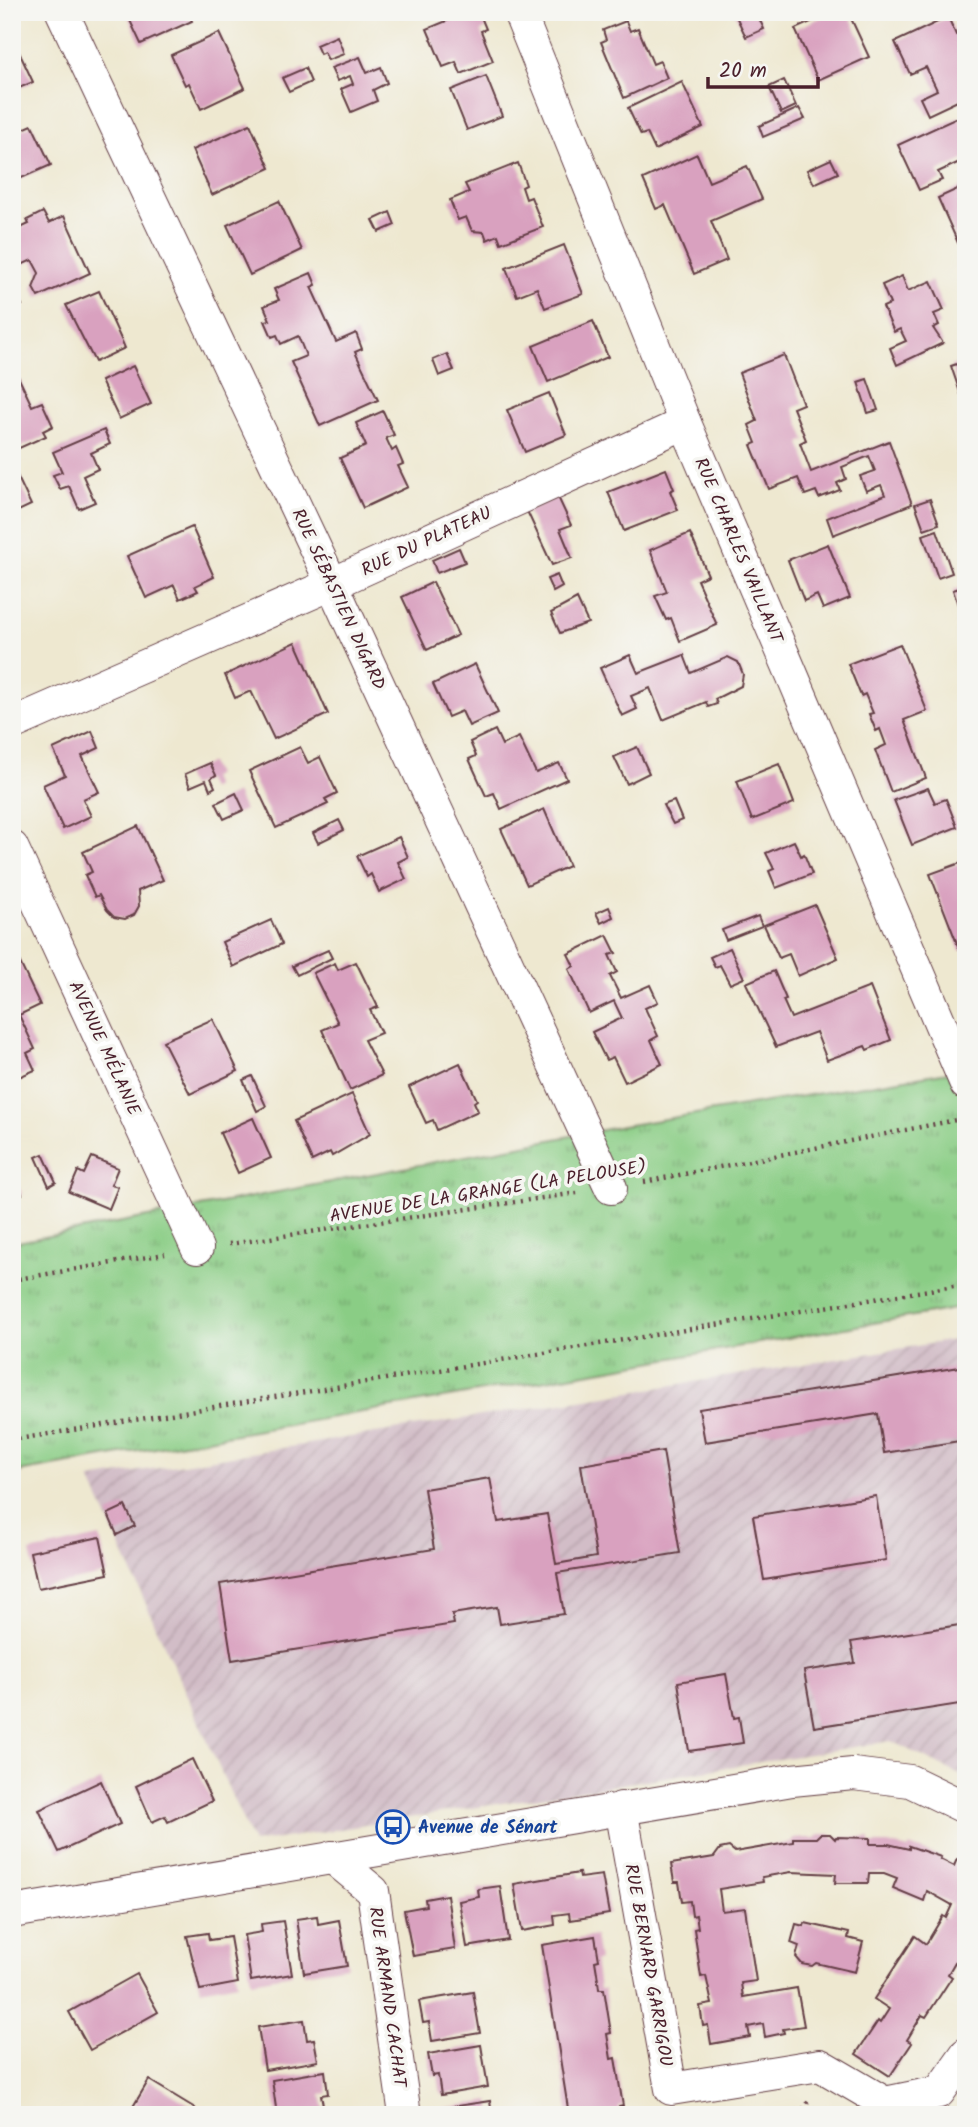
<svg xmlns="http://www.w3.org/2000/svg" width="978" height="2127" viewBox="0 0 978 2127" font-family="Kalam,sans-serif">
<defs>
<pattern id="industrial-furrows" width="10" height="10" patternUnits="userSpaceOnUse" patternTransform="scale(1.75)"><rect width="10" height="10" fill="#d2bdc7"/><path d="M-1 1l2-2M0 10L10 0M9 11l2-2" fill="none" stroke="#b6a2ab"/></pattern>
<pattern id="grass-tufts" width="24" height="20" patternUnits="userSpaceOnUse" patternTransform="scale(1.75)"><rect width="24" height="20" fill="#8acd85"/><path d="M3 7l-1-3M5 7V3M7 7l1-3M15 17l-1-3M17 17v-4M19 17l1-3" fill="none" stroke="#73a66d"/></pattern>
</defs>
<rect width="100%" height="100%" fill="#f6f6f2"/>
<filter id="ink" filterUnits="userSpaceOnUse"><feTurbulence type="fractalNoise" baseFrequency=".0143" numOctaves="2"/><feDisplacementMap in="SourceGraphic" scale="14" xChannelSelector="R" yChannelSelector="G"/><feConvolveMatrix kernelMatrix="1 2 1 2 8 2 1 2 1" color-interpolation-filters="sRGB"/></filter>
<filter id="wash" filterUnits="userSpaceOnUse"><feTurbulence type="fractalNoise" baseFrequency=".00686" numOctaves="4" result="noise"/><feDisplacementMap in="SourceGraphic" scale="28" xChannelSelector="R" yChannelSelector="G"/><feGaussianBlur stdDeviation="1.57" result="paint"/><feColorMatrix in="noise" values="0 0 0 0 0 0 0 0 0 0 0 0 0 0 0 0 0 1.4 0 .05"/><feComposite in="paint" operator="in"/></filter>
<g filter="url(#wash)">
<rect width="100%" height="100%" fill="#eee8d0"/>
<polygon fill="url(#industrial-furrows)" points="966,1338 966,1778 891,1741 253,1843 90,1479"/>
<polygon fill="url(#grass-tufts)" stroke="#6a7658" stroke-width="2" points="966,1069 966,1307 12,1473 12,1243 623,1126"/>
<g id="blocks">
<g fill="#d9a1bf">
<polygon points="126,12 188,12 192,21 141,44"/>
<polygon points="468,12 479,12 486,29 481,31 493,61 461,74 456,62 443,67 427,29"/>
<polygon points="734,12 756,12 764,29 746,37"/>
<polygon points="833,12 848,12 869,57 818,80 795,29"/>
<polygon points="948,17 956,35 966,31 966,97 928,115 920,98 937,90 926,67 910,74 895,42"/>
<polygon points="626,21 630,31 638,28 653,64 660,61 667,78 624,98 601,42 606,40 603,30"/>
<polygon points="219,33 245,88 201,109 189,83 185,85 171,55"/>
<polygon points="337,36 344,54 328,60 324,52 320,54 316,45"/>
<polygon points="12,37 33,82 12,91"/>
<polygon points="360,57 367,73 381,67 387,83 373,90 377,101 351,112 341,89 353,84 350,76 337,81 331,68"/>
<polygon points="305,68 311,82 289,92 282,78"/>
<polygon points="486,76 502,116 467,130 451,90"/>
<polygon points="784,80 796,106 781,113 769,87"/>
<polygon points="682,82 703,127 655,150 647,133 641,135 628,108"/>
<polygon points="799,108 805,119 763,137 759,126"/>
<polygon points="959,117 966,132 966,159 938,172 942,180 919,190 898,145"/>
<polygon points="250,124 270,168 212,195 192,150"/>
<polygon points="32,125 51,165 17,180 12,171 12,134"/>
<polygon points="697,154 709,182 747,166 762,199 711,221 727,260 694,274 665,205 656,209 643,179"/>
<polygon points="831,159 838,173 814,184 807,170"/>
<polygon points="518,163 526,185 522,187 526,199 531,197 543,227 501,243 498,235 487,240 484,232 472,231 466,217 458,220 450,200 469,192 465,184"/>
<polygon points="966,185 966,240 958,243 938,198"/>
<polygon points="279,201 302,250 250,275 227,225"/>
<polygon points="43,212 49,223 64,216 90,273 38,297 33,288 39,273 32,260 13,269 12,267 12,232 29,224 27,220"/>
<polygon points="390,212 395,225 379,232 373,220"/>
<polygon points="564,245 583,294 545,308 537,288 517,296 506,268"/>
<polygon points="311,273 316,285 311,287 336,342 356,333 362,349 355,352 378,400 320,426 291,362 306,356 298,336 281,344 277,335 272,337 265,321 270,320 264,306 279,300 274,289"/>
<polygon points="902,276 908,291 931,281 944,310 934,314 939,325 933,328 943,343 897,365 890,348 906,341 900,329 894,332 883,307 890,304 882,285"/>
<polygon points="99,291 125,348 95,362 66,305"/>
<polygon points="16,293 22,305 12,309 12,295"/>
<polygon points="593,321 608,357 548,382 533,346"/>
<polygon points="447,354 454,370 439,376 433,360"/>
<polygon points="784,355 803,404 793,408 806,440 800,443 811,472 889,441 912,504 833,535 827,518 885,495 881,485 866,491 860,476 875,471 869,456 842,467 846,479 837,483 840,490 819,498 816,491 805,495 798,478 769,489 751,445 756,443 749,425 757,421 739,373"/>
<polygon points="966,361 966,400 963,401 951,366"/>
<polygon points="133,366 151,404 119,419 101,381"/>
<polygon points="15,370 32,406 42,402 53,426 43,431 46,436 17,449 12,439 12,371"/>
<polygon points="867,379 878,410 868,413 858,382"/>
<polygon points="549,393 566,435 525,452 507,410"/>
<polygon points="383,411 394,435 386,438 392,451 396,448 403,464 398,466 408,487 363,508 340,458 366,446 356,423"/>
<polygon points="104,430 110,444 91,453 98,469 83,476 95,502 79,509 69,486 60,489 53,475 62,472 53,452"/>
<polygon points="12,465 31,505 12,514"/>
<polygon points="666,469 674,489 670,491 678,510 624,531 608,492"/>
<polygon points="558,497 571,525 560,529 572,558 552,565 527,511"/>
<polygon points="930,499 939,524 924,529 915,504"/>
<polygon points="192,527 214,577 195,586 198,591 180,599 174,585 146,598 127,556"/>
<polygon points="937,530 952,573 938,578 923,535"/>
<polygon points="690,533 708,575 697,580 717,625 680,641 671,618 666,620 655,596 667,592 650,550"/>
<polygon points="828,544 850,598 823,609 817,595 804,601 788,560"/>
<polygon points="459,548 465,562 437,573 432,560"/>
<polygon points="557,575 562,587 553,592 547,579"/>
<polygon points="433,582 458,635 427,650 402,597"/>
<polygon points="966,586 966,602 958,605 953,590"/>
<polygon points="577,599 588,623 560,633 551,613"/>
<polygon points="296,642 328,714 274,739 251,691 235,698 225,675"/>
<polygon points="900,644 927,711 904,720 926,778 891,792 875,750 886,745 880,729 876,731 869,714 873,713 865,694 861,696 848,664"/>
<polygon points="630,655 638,673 684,655 691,673 728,657 738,662 743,674 741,686 715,699 717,704 708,707 706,702 663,720 650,688 631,696 637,709 622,716 600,668"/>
<polygon points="475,664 498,713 469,726 462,711 448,717 433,684"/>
<polygon points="495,730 502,745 519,737 536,773 559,763 567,779 501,809 494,793 486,796 469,759 476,756 470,742"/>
<polygon points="92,731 99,748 82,756 99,792 83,799 91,816 63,829 43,785 65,775 53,749"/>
<polygon points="300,747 308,763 320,757 337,793 325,799 328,804 276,828 249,771"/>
<polygon points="637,747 649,773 627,784 614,757"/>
<polygon points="210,763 216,775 211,778 215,787 210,790 206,780 190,787 185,774"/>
<polygon points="779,764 794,803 752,820 737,781"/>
<polygon points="928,788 935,803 946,799 957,827 912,845 894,800"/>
<polygon points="236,793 244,810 224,819 216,803"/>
<polygon points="674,801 682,820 673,824 663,805"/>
<polygon points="544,809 569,866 527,885 501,829"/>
<polygon points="339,820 344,830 318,843 313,833"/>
<polygon points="138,826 163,880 138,891 139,906 134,915 125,919 114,917 107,910 99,895 95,897 85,875 92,872 83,852"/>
<polygon points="399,837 408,857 398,862 406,879 379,892 371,874 367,877 357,856"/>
<polygon points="794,841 801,856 804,854 812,874 776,888 769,871 774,869 766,853"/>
<polygon points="966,861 966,948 960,951 930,874"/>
<polygon points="815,905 838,958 798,976 789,954 779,958 764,925"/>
<polygon points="609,907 613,917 601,923 596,913"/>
<polygon points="758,916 762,926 726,940 722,930"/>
<polygon points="271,920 282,944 233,967 222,942"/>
<polygon points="607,935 616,953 609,955 617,972 610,976 621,998 650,985 658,1002 645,1008 658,1036 651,1040 662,1064 625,1082 613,1057 606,1060 592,1032 622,1018 614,1001 589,1013 569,969 574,966 568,954"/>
<polygon points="12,946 40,1005 19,1015 35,1049 27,1053 35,1070 12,1080"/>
<polygon points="730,948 744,978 730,984 720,965 715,967 710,957"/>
<polygon points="328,950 332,958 297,975 292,966"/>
<polygon points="356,962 378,1007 370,1010 381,1033 364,1040 382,1075 350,1090 322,1030 338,1023 313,973 335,963 338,970"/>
<polygon points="774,971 786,999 783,1000 791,1018 870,987 891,1040 867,1050 865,1046 827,1060 816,1032 776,1047 746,983"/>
<polygon points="213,1019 238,1071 190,1094 163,1041"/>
<polygon points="460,1063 477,1100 474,1102 478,1111 437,1130 433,1120 426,1123 409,1087"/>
<polygon points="252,1076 266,1106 257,1111 243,1080"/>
<polygon points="352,1094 370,1134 332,1156 330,1152 312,1161 294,1121"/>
<polygon points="253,1118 271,1158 238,1173 220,1133"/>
<polygon points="43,1154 56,1182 49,1186 36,1157"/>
<polygon points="92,1157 118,1168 111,1185 118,1187 109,1209 69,1192 78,1171 84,1174"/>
<polygon points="12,1172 22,1194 12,1199"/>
<polygon points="966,1366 966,1440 884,1453 878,1414 705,1442 699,1409"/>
<polygon points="663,1451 680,1553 557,1573 564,1614 500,1624 497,1607 452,1614 454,1624 232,1660 220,1584 434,1549 424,1489 490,1478 498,1522 547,1514 556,1564 596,1557 581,1465"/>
<polygon points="876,1496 886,1560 764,1580 753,1516"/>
<polygon points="125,1506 135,1526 117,1535 108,1514"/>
<polygon points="100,1537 108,1574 38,1588 30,1552"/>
<polygon points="966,1624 966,1703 814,1727 804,1671 855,1663 851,1642"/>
<polygon points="726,1674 734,1718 739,1717 743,1743 689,1751 678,1682"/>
<polygon points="192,1759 212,1801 168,1822 165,1816 152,1822 136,1786"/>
<polygon points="101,1781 120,1824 59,1852 39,1810"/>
<polygon points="820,1834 830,1834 835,1839 836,1837 870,1838 870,1844 888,1844 909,1849 909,1846 941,1857 940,1859 954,1866 957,1859 966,1863 966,1965 964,1968 955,1962 948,1974 952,1977 926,2017 922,2015 907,2040 912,2043 890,2076 856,2054 878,2021 880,2023 889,2009 874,1999 915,1936 926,1944 943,1916 946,1918 952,1905 927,1891 924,1901 893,1888 897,1878 884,1873 869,1873 868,1883 835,1883 836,1874 791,1872 762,1877 763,1882 719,1889 722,1911 745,1908 756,1981 741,1983 743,1997 797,1988 804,2026 783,2029 784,2033 765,2037 763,2024 748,2027 750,2037 711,2044 708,2025 703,2026 700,2006 712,2004 706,1976 701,1977 694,1929 698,1928 696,1915 692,1916 690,1901 682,1902 679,1882 674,1882 671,1864 714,1857 720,1849 729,1847 735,1852 793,1842 793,1838 816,1838"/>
<polygon points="579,1873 580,1878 602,1875 609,1914 570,1920 569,1913 554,1915 555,1925 522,1931 514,1884"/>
<polygon points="500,1886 508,1940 467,1947 459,1901 479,1897 478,1889"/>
<polygon points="447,1895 455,1949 413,1956 404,1910 426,1906 425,1899"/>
<polygon points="317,1916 318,1924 339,1920 347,1966 304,1973 296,1919"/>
<polygon points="283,1921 292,1974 251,1981 244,1935 262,1932 261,1924"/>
<polygon points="805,1923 849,1933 848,1938 863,1942 855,1972 816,1963 812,1966 802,1964 796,1957 799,1946 791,1943 796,1924 804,1926"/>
<polygon points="208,1933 209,1940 230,1937 238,1983 200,1990 187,1936"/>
<polygon points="595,1936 599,1960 595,1961 597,1973 599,1989 604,1989 611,2033 607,2034 611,2059 615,2058 623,2106 619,2107 620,2115 569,2115 542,1945"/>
<polygon points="137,1974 158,2012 90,2050 69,2012"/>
<polygon points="473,1992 480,2033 432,2041 429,2022 423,2023 419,2001"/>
<polygon points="304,2020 307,2040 314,2039 318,2061 265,2070 258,2027"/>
<polygon points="481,2045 488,2087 441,2095 438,2075 432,2076 428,2054"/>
<polygon points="325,2071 328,2094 321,2095 325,2115 277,2115 272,2080"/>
<polygon points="149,2080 195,2108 191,2115 128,2115"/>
<polygon points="490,2101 492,2115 438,2115 437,2109"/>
</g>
</g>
</g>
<g filter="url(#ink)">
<use href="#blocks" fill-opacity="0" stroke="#633d44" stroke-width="2"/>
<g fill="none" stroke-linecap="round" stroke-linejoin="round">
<defs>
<g id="street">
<polyline points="62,12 332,584 611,1188"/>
<polyline points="519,12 685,423 966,1084"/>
<polyline points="12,724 332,584 685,423"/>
<polyline points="12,847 197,1248"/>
<polyline points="621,1808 671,2089 820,2065 885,2103 939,2092 966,2054"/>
<polyline points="332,1857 373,1891 405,2115"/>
<polyline points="12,1912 792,1780 853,1774 910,1781 966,1808"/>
</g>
</defs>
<use href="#street" stroke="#633d44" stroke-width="34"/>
<g stroke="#633d44" stroke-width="4.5" stroke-dasharray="2 5" stroke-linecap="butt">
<polyline points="644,1182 961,1119"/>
<polyline points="229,1244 577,1193"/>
<polyline points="12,1280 165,1254"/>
<polyline points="12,1440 966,1284"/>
<polyline points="799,2115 809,2101"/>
</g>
<use href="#street" stroke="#fff" stroke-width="32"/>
</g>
</g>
<defs>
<symbol id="bus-ring" viewBox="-11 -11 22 22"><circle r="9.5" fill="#f6f6f2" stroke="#1a4fb4" stroke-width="1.5"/><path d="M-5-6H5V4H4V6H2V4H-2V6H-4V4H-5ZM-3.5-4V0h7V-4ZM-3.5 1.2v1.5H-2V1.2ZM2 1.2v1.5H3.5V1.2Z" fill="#1a4fb4"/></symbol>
</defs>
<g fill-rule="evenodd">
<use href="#bus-ring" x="374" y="1808" width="38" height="38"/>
</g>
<g text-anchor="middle" stroke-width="7" stroke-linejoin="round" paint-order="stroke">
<g font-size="18" fill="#4a1f2b" stroke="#f6f6f2">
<text transform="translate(426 541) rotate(-25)" y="6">RUE DU PLATEAU</text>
<text transform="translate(739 550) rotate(67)" y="6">RUE CHARLES VAILLANT</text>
<text transform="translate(339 599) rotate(65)" y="6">RUE SÉBASTIEN DIGARD</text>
<text transform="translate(105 1048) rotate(65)" y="6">AVENUE MÉLANIE</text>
<text transform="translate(488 1191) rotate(-9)" y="6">AVENUE DE LA GRANGE (LA PELOUSE)</text>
<text transform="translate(649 1965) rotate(80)" y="6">RUE BERNARD GARRIGOU</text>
<text transform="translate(388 1997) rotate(82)" y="6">RUE ARMAND CACHAT</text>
</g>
<g font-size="18" font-weight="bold" fill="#164399" stroke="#f6f6f2" text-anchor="start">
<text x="418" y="1833">Avenue de Sénart</text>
</g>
</g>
<rect width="978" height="2127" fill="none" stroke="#f6f6f2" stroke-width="42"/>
<path d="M708 77v10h110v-10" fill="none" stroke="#4a1f2b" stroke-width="3.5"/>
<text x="719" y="77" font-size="21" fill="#4a1f2b" stroke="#f6f6f2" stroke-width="5" paint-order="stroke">20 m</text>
</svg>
